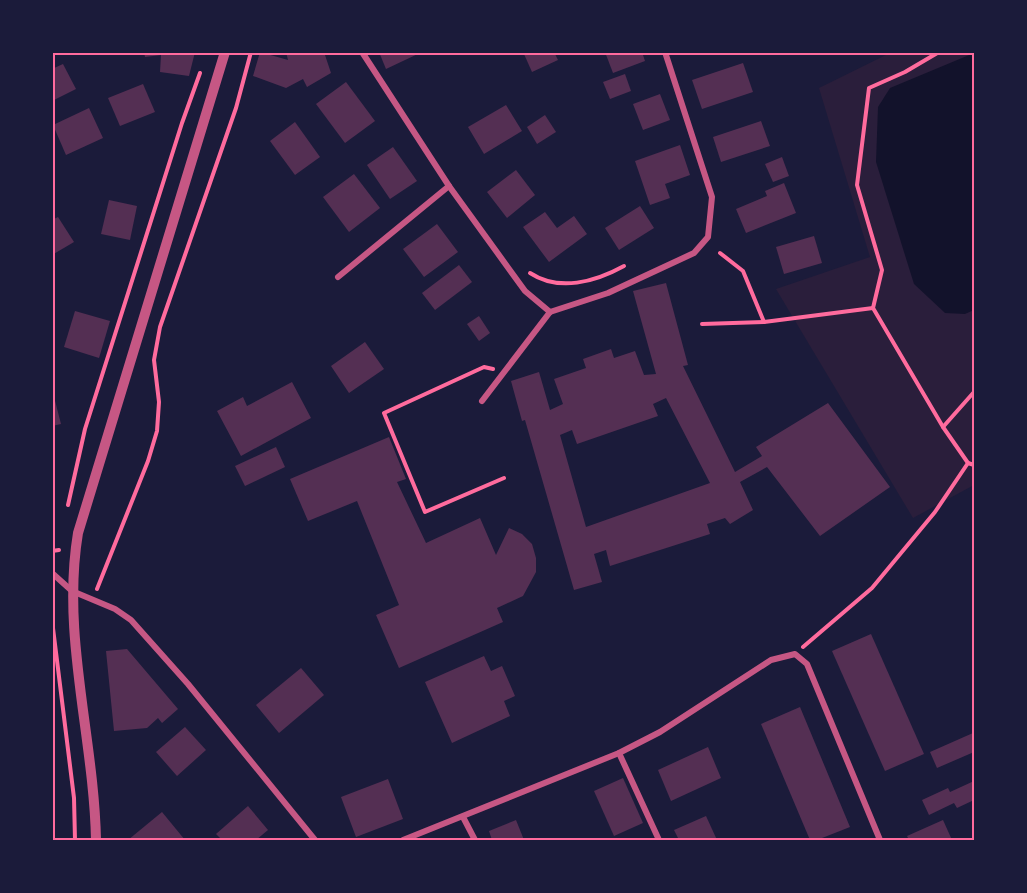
<svg xmlns="http://www.w3.org/2000/svg" width="1027" height="893" viewBox="0 0 1027 893" font-family="'Varela Round',sans-serif">
<rect width="100%" height="100%" fill="#1b1b3a"/>
<polygon fill="#2a1e3b" points="890,53 974,53 974,485 913,518 776,289 870,257 819,88"/>
<polygon fill="#12122b" points="974,53 974,310 965,314 945,313 914,284 876,162 878,107 890,88"/>
<g fill="#542f53" fill-rule="evenodd">
<polygon points="144,52 195,52 189,76 160,72 161,55 145,57"/>
<polygon points="260,52 288,60 286,52 324,52 331,73 307,87 303,79 286,88 253,76"/>
<polygon points="379,52 422,52 386,69"/>
<polygon points="527,52 554,52 558,60 532,72 524,54"/>
<polygon points="605,52 642,52 645,61 613,73"/>
<polygon points="743,63 753,92 702,109 692,80"/>
<polygon points="63,64 76,89 52,101 52,69"/>
<polygon points="625,74 631,91 610,99 603,82"/>
<polygon points="346,82 375,121 345,143 316,104"/>
<polygon points="143,84 155,112 120,126 108,98"/>
<polygon points="660,94 670,120 643,130 633,104"/>
<polygon points="506,105 522,131 484,154 468,127"/>
<polygon points="89,108 103,138 66,155 53,125"/>
<polygon points="545,115 556,132 537,144 527,127"/>
<polygon points="761,121 770,146 721,162 713,137"/>
<polygon points="295,122 320,157 295,175 270,141"/>
<polygon points="680,145 690,175 665,184 670,198 650,205 635,161"/>
<polygon points="393,147 417,181 390,199 367,165"/>
<polygon points="782,157 789,176 773,182 765,164"/>
<polygon points="516,170 535,195 507,218 487,192"/>
<polygon points="354,174 380,208 349,232 323,197"/>
<polygon points="784,183 796,213 746,233 736,209 767,196 765,191"/>
<polygon points="109,200 137,206 130,240 101,234"/>
<polygon points="640,206 654,228 619,250 605,228"/>
<polygon points="545,212 557,228 574,216 587,234 549,262 523,227"/>
<polygon points="58,217 74,242 52,255 52,220"/>
<polygon points="437,224 458,252 424,277 403,249"/>
<polygon points="814,236 822,263 784,274 776,247"/>
<polygon points="459,265 472,282 435,310 422,293"/>
<path d="M666,283l22,82 -5,1 52,106 27,-16 -6,-9 72,-44 62,84 -70,49 -53,-69 -27,15 13,28 -23,14 -5,-6 -18,6 3,10 -100,32 -4,-16 -12,4 8,28 -28,8 -49,-170 -3,1 -11,-40 28,-9 11,38 13,-6 -9,-25 32,-11 -3,-9 28,-10 3,9 21,-7 9,24 12,-1 -23,-83zM666,398l44,85 -124,44 -26,-92 12,-5 5,14 81,-28 -5,-12z"/>
<polygon points="75,311 110,321 99,358 64,347"/>
<polygon points="479,316 490,333 479,341 467,324"/>
<polygon points="365,342 384,369 349,393 331,366"/>
<polygon points="292,382 311,418 241,456 217,411 243,397 247,406"/>
<polygon points="52,389 61,424 52,426"/>
<polygon points="389,437 406,479 397,482 426,543 480,518 496,555 509,528 522,534 532,544 536,558 536,572 523,596 497,608 503,622 399,668 376,615 399,605 357,501 308,521 290,479"/>
<polygon points="276,447 285,467 245,486 235,466"/>
<polygon points="871,634 924,754 885,771 832,651"/>
<polygon points="127,649 178,709 162,723 158,718 147,728 114,731 106,651"/>
<polygon points="484,656 491,671 502,666 515,696 504,701 510,716 452,743 425,682"/>
<polygon points="301,668 324,695 279,733 256,705"/>
<polygon points="800,707 850,827 817,840 810,840 761,724"/>
<polygon points="185,727 206,750 177,776 156,752"/>
<polygon points="973,733 974,752 937,768 930,752"/>
<polygon points="708,747 721,778 671,801 658,770"/>
<polygon points="623,778 643,823 614,836 594,791"/>
<polygon points="388,779 403,819 356,837 341,797"/>
<polygon points="974,781 974,800 957,808 954,803 929,815 922,800 948,788 950,792"/>
<polygon points="248,806 268,830 256,840 222,840 216,834"/>
<polygon points="162,812 185,840 128,840"/>
<polygon points="706,816 717,840 679,840 674,830"/>
<polygon points="516,820 524,840 492,840 489,831"/>
<polygon points="943,820 952,840 909,840 907,836"/>
</g>
<g fill="none" stroke-linecap="round" stroke-linejoin="round">
<g stroke="#ff6b9d" stroke-width="4">
<polyline points="939,52 905,72 869,88 857,185 882,270 873,308 943,427 968,463 974,465"/>
<polyline points="720,253 743,271 764,322 873,308"/>
<path d="M530,273c29,19 65,9 94,-7"/>
<polyline points="702,324 764,322"/>
<polyline points="493,369 484,367 384,413 425,512 504,478"/>
<polyline points="943,427 974,392"/>
<polyline points="68,505 85,429 182,123 200,73"/>
<polyline points="52,551 59,550"/>
<polyline points="97,589 148,461 157,431 159,402 154,360 160,327 236,108 251,52"/>
<polyline points="52,620 74,798 75,840"/>
<polyline points="803,647 872,588 935,512 968,463"/>
</g>
<g stroke="#c65784" stroke-width="6">
<polyline points="362,52 449,186 525,291 550,312"/>
<polyline points="338,277 449,186"/>
<polyline points="482,401 550,312 608,293 694,253 708,237 712,197 665,52"/>
<polyline points="52,573 72,591 115,609 131,620 188,684 315,840"/>
<polyline points="619,753 659,840"/>
<polyline points="463,817 475,840"/>
<polyline points="403,840 619,753 660,732 771,660 795,654 807,664 880,840"/>
</g>
<path stroke="#c65784" stroke-width="10" d="M96,840c-2,-102 -35,-205 -18,-307l147,-481"/>
</g>
<rect width="1027" height="893" fill="none" stroke="#1b1b3a" stroke-width="108"/>
<rect x="54" y="54" width="919" height="785" fill="none" stroke="#ff6b9d" stroke-width="2"/>
</svg>
